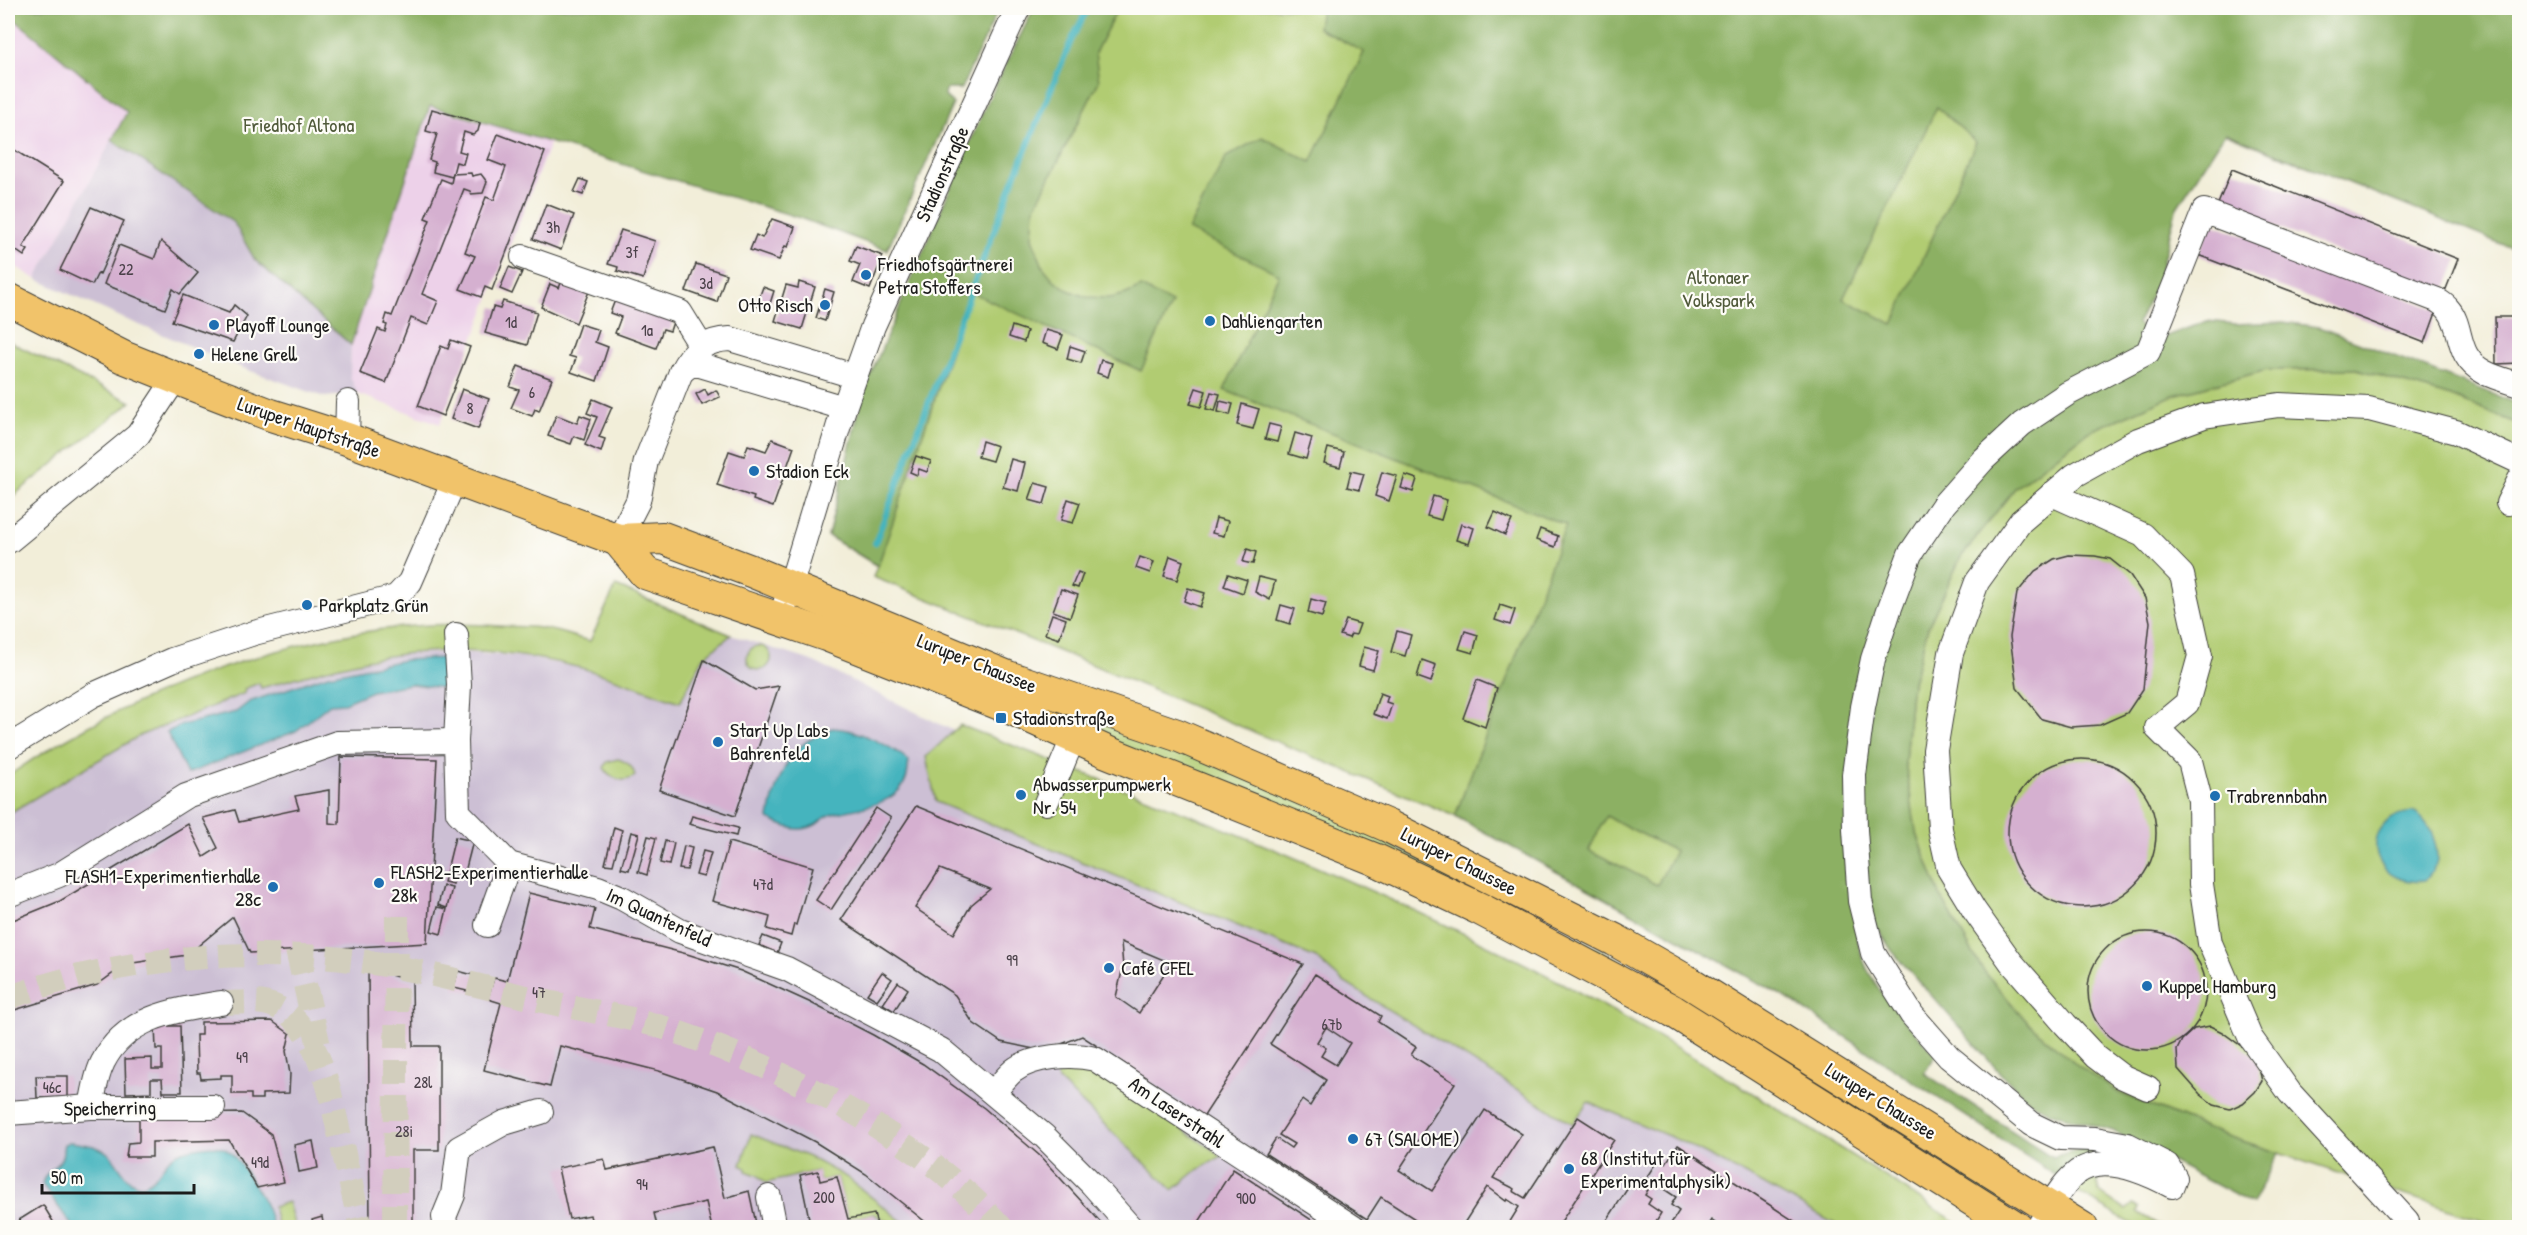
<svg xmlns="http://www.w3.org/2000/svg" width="2527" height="1235" viewBox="0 0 2527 1235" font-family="'Patrick Hand',sans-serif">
<rect width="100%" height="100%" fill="#fdfcf7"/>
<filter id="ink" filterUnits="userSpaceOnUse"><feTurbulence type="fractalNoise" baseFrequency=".0167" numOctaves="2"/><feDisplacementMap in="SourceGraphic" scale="12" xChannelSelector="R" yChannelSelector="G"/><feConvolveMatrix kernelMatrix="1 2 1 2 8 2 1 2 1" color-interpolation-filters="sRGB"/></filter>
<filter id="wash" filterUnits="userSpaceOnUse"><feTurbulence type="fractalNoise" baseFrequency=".008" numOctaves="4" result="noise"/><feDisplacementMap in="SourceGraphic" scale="24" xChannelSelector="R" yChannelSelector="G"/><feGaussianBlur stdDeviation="1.35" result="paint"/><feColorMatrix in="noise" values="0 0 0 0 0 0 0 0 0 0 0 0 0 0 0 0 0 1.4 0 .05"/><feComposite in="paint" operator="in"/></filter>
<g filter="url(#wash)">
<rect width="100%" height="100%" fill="#f2eed9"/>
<g fill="#edd1e9">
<polygon points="8,14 128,112 36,279 8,262"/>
<polygon points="430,106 551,141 440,424 358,394 350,377 351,345"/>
</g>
<g fill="#ccbfd4">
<polygon points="112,140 234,223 255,260 351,345 350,377 358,394 324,397 248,370 125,319 36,279"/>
<polygon points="731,635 812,661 1055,781 1927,1228 8,1228 8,814 139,736 245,692 244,689 259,683 262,688 328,668 404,654 457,652 522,657 581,668 680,702 703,658"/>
</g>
<g fill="#b1cc72" stroke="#667447" stroke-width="1.5">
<polygon points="1034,8 2519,8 2519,251 2224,133 2176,209 2158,280 1963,435 1785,997 1455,816 1093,665 873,577 877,566 828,536 864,390"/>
<polygon points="8,341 131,402 8,500"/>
<polygon points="2357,369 2451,397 2519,424 2519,1227 2501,1227 2227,1136 2119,1093 2073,1062 2029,1024 1982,969 1940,895 1916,831 1905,762 1911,690 1928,627 1961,557 2015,488 2088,432 2174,395 2267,370"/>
<path d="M616,586l115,49 -28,23 -23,44c-33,-11 -66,-25 -99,-34 -56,-15 -121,-21 -178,-14 -48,6 -95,20 -142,34l-2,-5 -15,6 1,4 -106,43 -131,78v-38c132,-93 330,-163 492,-150 15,1 31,0 46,3 15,3 29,8 44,12z"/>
<polygon points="847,623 1158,741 1316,807 1683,992 2014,1198 2007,1208 1731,1033 1105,738"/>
<circle cx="759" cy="658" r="12"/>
<path d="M960,725c193,75 388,148 573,243 149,77 290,169 431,259h-124l-82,-46 -80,-41 -90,-38 -15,22 -231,-143 -26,-23 -380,-156 -10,-45z"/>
<path d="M618,759c9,3 15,7 17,17 -11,8 -24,3 -31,-8l3,-6z"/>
<polygon points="1055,1068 1096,1071 1222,1156 1196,1171 1173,1190 1058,1080"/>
<polygon points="751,1134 809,1157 846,1177 909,1227 899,1227 874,1214 848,1219 837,1177 820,1181 817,1171 766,1183 757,1175 746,1171 746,1168 741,1165"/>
<polygon points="2090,1174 2124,1177 2102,1178 2097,1182 2099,1192 2126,1210 2133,1204 2139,1208 2137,1212 2162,1227 2137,1227 2072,1189"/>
<polygon points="288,1202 295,1227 278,1227 273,1207"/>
</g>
<g fill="#8cb064" stroke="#546640" stroke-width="1.5" fill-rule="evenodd">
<polygon points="8,8 999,8 961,89 946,89 944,95 953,104 887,250 797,217 430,106 351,345 255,260 234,223 112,140 127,112 8,14"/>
<polygon points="1034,8 1118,8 1095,53 1099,81 1034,209 1032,238 1043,267 1053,279 1068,290 1086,297 1110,298 1126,294 1141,287 1172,303 1141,371 971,292 878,566 828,536 864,390 985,107"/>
<path d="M1321,8h1198v243l-294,-118 -49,76 -18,71 -20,43 7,12 16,3 46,-17 28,3 48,-2 36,5 200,77v20l-68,-27 -94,-28 -90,1 -93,25 -86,37 -73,56 -54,69 -33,70 -17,63 -6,72 11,69 24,64 42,74 47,55 44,38 46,31 108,43 52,17 -27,51 -139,-73 -61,-18 -22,-11 -30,-29 -108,-122 -19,-30 -16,16c3,9 4,19 8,27 15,34 47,64 71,91l-12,18 128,84 37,-10 27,3 -55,29 -276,-182 -330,-181 111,-291 -342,-135 55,-116 -91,-44 38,-73 36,-20 49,25 53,-110 -46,-24zM1937,107l39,35 -83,182 -50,-25zM1606,816l69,35 -18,34 -68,-35z"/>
</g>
<g fill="#44b4be" stroke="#30686d" stroke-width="1.5">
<polygon points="443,658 443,688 411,684 372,691 344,703 330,704 296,731 187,774 167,732 182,725 236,712 249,702 328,675 405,660"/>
<path d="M832,728c23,0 60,18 77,33 -1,5 -1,12 -3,18 -10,27 -50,29 -73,35 -7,2 -11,6 -16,10 -17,10 -33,3 -48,-5 3,-24 14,-58 33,-74 8,-7 20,-12 30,-17z"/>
<path d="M2413,812c15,7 23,27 24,44 1,9 -6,18 -12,25 -59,7 -67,-65 -12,-69z"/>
<path d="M70,1142c13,2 28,3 39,12 10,8 17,31 32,31 12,0 21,-20 29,-27 8,-7 16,-8 26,-10 30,-6 35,2 51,26 10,16 23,34 25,53h-199l-31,-43c4,-15 13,-13 19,-25 3,-4 1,-9 3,-15z"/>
</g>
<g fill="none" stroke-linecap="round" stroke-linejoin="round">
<polyline stroke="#44b4be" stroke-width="6" points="875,543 1013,181 1071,41 1088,8"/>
</g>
<g id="blocks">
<g fill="#d5b0d0" fill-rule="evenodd">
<polygon points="432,109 480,123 478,131 473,135 464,132 459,151 466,153 463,164 456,162 452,177 433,172 435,162 429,160 437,134 426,131"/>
<polygon points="498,134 545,152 492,290 485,287 481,297 460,289 475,256 465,252 486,197 494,200 506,167 488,160"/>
<polygon points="8,146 64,181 23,247 28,250 24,256 8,245"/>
<polygon points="2232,169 2458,259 2444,294 2218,204"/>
<polygon points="471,173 472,176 481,174 487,182 483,193 471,194 470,191 464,189 422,294 438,301 428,325 411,318 386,383 360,373 378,329 385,332 387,325 384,324 387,314 392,316 430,220 425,218 441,179 451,183 453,174"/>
<polygon points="580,179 588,182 583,195 574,192"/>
<polygon points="546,204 574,215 561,250 533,239"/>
<polygon points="91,207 124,221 100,274 98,273 92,285 60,270"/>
<polygon points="772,219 795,227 788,247 785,246 779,260 750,250 756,235 762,238"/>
<polygon points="2211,223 2437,310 2425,343 2198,255"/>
<polygon points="621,230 655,241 643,279 617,271 618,267 608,264"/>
<polygon points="161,241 198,273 180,294 173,289 165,309 104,284 119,245 154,259"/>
<polygon points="856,246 883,256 870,289 853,282 860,265 850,261"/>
<polygon points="696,264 726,274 717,302 686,291"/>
<polygon points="509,267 522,272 512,294 500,289"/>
<polygon points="563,278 590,289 576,323 541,307 550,284 559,288"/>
<polygon points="799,282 815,287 802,329 775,321 786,285 798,288"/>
<polygon points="763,287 774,291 768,310 756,306"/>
<polygon points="825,289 834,292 825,321 816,318"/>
<polygon points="183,295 229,313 234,305 247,316 233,342 172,321"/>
<polygon points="617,295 674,319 670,331 663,329 656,348 615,333 621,317 610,313"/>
<polygon points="503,301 537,312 527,345 485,333 493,307 500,309"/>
<polygon points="2495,317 2520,317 2520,363 2496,364"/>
<polygon points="580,324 599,330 595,342 608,347 597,381 571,372 576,358 569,356"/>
<polygon points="1012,326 1027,331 1024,342 1009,337"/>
<polygon points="1046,330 1063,335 1058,349 1042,343"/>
<polygon points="451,340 470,347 443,416 418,406 441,346 448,349"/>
<polygon points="1070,346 1085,351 1081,363 1067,359"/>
<polygon points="1101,360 1112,363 1108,377 1097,373"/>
<polygon points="518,366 552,379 539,411 535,409 532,416 511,408 519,390 510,387"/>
<polygon points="1196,388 1206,391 1201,407 1190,404"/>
<polygon points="462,389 489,399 478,429 451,419"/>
<polygon points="705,389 708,395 716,390 720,397 702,405 696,394"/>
<polygon points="1211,392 1220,394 1215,411 1206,409"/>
<polygon points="593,399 612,407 599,437 605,439 601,452 585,445 597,417 587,413"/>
<polygon points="1220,401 1233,404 1230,415 1218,412"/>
<polygon points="1242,404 1259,409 1253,429 1237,425"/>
<polygon points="556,415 577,423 580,415 591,419 584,440 574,436 571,444 548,436"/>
<polygon points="1269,424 1281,427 1277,442 1265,439"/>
<polygon points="1295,433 1312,438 1306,459 1289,454"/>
<polygon points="772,439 794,447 773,507 753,500 754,497 717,485 729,451 744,456 748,445 766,451"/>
<polygon points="982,441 997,446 992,461 978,457"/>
<polygon points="1328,448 1344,452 1340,467 1324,463"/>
<polygon points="916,456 931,461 927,472 919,469 917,475 910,472"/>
<polygon points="1011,459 1025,463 1018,491 1003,487"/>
<polygon points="1351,471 1364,474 1359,490 1347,487"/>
<polygon points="1382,472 1397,476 1389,501 1375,496"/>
<polygon points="1405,475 1417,479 1413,492 1401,488"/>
<polygon points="1035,483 1049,487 1044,504 1029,500"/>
<polygon points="1433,496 1447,500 1441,520 1427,516"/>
<polygon points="1068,499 1080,503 1073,523 1061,520"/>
<polygon points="1495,512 1512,520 1505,535 1488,527"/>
<polygon points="1216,518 1228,521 1224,536 1212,533"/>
<polygon points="1461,524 1474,528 1469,544 1456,540"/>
<polygon points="1540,529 1558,536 1555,547 1536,540"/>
<polygon points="1247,549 1256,552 1253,564 1243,562"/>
<polygon points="2069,555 2095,556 2110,559 2130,575 2145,598 2150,622 2143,689 2127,713 2100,725 2071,727 2042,719 2017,688 2010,637 2017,593 2035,571 2054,559"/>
<polygon points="1170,556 1183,561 1177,580 1164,576"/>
<polygon points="1140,557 1154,562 1150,573 1136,568"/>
<polygon points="1078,572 1083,574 1078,588 1072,586"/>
<polygon points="1228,574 1247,580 1243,593 1224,586"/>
<polygon points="1259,577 1275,581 1270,600 1255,592"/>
<polygon points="1188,588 1205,593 1200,607 1184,601"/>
<polygon points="1061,589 1078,595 1070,617 1053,611"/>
<polygon points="1311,599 1326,603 1322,617 1308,613"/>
<polygon points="1281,605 1295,609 1290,624 1277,620"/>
<polygon points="1500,605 1515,610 1510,625 1495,620"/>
<polygon points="1052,614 1066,619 1059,639 1045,634"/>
<polygon points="1346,620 1360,624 1356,635 1351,634 1349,638 1340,635"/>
<polygon points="1397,631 1411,635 1405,656 1391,652"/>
<polygon points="1465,631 1478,635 1473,653 1459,649"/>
<polygon points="1364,647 1379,651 1373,670 1359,666"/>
<polygon points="704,660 755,690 779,686 735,816 659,790"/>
<polygon points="1422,660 1436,665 1431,682 1417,677"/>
<polygon points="1477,680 1497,688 1485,727 1463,718"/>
<polygon points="1380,693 1388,696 1386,702 1392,704 1387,719 1373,714"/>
<polygon points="341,757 437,759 427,943 250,953 233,917 187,955 126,964 97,985 8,1012 8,922 60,901 188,824 204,857 218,848 203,818 235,810 239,822 299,809 295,796 329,790 329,823 339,824"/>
<circle cx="2082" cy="833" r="74"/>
<path d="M916,806l387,158 -99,152 -122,-80 -31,12 -17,1 -33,-7 -28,-19 -18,-28 -114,-75zM940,869l50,20 -19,16 -17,29 -39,-26zM1121,942l50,21 -32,50 -23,-16 7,-30z"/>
<polygon points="876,808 891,818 831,910 816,900"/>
<polygon points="692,816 738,828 736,836 689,824"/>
<polygon points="614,827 622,830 613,865 605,864"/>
<polygon points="631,832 639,834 629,870 621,868"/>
<polygon points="648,836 656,838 647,875 638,872"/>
<polygon points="455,837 473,841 465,872 457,870 453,884 444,882"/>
<polygon points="665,841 674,843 669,865 660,863"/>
<polygon points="729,842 813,867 796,925 794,924 791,936 767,929 770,917 712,901"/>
<polygon points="684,846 692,848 687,870 679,869"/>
<polygon points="703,851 711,853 704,877 696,875"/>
<polygon points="443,886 452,888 447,908 438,905"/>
<polygon points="529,893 595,909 590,929 687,954 741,971 809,1002 873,1035 923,1064 984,1108 1039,1155 1106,1228 933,1228 866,1174 815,1142 717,1091 659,1071 560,1046 550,1087 484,1070 501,1003 488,999 494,978 507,981"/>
<polygon points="437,907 447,909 441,934 431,931"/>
<circle cx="2147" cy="991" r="59"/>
<polygon points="763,936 781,943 777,953 759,945"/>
<polygon points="368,969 412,981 413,1046 439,1046 439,1150 413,1150 413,1228 370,1228"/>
<polygon points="458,971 488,979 484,995 454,988"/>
<polygon points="882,972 892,979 877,1000 867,994"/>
<path d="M1315,974l66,42 -3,6 38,25 -5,8 44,28 -56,87 33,21 53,-81 37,24 -29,44 18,9 3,2 -1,2 12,7 53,-81 36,23 -57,88h-51l13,-21 -12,-8 -1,2 -19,-14 -26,41h-49l-2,-2 5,-7 -34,-22 -14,22 -101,-65 10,-16 15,10 3,-4 -15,-9 23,-35 8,6 16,-26 -56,-36zM1326,1027l24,16 -14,22 -15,-9 5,-8 -9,-6z"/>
<polygon points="898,982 908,989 894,1011 883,1004"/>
<polygon points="272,1021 290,1034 286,1051 290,1074 289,1093 262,1094 262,1099 251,1099 251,1094 232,1094 232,1075 221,1075 221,1078 201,1079 200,1073 197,1073 196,1035 201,1035 201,1022"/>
<polygon points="155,1026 180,1026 182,1092 163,1092 162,1079 151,1079 151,1092 126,1093 125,1059 152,1058 152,1069 162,1069 162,1049 156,1049"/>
<polygon points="2210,1026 2222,1032 2252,1054 2258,1064 2262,1081 2255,1092 2243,1103 2230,1109 2214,1105 2200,1094 2178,1069 2177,1050 2182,1040 2194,1029"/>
<polygon points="36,1076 68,1076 68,1097 37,1098"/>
<polygon points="242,1113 271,1134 284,1182 257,1188 229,1140 152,1142 152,1157 126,1157 128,1143 139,1142 139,1115"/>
<polygon points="313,1141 318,1168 299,1172 294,1145"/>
<polygon points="1678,1145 1805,1228 1722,1228 1711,1220 1706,1228 1668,1228 1679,1211 1671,1205 1676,1197 1647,1178 1660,1158 1666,1163"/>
<polygon points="713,1147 725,1198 749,1191 757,1228 712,1228 706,1202 654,1213 657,1226 647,1228 593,1228 590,1215 569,1219 558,1168 604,1159 607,1170"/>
<polygon points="1233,1169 1324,1228 1195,1228"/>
<polygon points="818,1171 820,1181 837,1177 848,1219 874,1214 878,1228 811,1228 800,1175"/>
<polygon points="1633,1180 1648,1190 1645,1195 1651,1199 1648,1204 1661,1213 1652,1228 1602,1228"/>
<polygon points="43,1205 57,1228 25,1228 19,1220"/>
<polygon points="322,1217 324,1228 314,1228 312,1220"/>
</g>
</g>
</g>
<g filter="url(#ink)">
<use href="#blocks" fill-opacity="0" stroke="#3c3c38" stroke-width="1.5"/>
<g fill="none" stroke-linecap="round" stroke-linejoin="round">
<g stroke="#d2cebd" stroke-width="24" stroke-dasharray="24 12" stroke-linecap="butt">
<polyline points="297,950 319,1046"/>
<path d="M8,998c108,-41 244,-52 359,-36 58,9 115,25 172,38 42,10 85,15 126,28 114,37 257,110 337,200"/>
<path d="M221,1003c14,0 29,-2 43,0 39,7 55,53 65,86l32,139"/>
<polyline points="395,1228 397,916"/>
</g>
<defs>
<g id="minor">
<polyline points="523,257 680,312 701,346"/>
<polyline points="681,372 690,365 700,365 844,408"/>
<polyline points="347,439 348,402"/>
<polyline points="2052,494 2143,535 2182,575 2200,656 2187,703 2157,728 2190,761 2200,800 2201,884 2210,943 2250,1037 2290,1093 2407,1221"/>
<polyline points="2508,503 2520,479"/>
<path d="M618,540l20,-39 8,-40 35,-89c11,-22 25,-32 49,-33l124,37"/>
<polyline points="9,541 138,435 175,379"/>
<polyline points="780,621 844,408 873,326 1018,8"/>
<polyline points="456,635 459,685 456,741"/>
<polyline points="8,747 93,695 172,660 254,633 396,597 410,582 455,479"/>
<polyline points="1046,803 1074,736"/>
<polyline points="8,895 59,875 186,796 337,743 456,741 458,812 509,864 598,888 622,898 680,931 787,969 941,1050 1044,1136 1092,1184 1131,1228"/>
<polyline points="487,925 509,864"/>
<polyline points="2148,1088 2121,1076 2096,1057 2065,1024 2011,962 1974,910 1949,869 1940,829 1935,750 1951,653 1977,582 2021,521 2075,475 2138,440 2204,416 2279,405 2369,409 2456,432 2520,462"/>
<path d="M994,1092c6,-7 12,-15 19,-21 19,-15 59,-18 82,-12l259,169"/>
<path d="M91,1107c3,-15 5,-32 12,-45 23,-46 73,-52 118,-59"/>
<polyline points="8,1113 91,1107 213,1107"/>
<polyline points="769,1197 775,1228"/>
<polyline points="446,1228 444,1217 453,1195 459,1148 504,1123 541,1112"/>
<path d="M2038,1228c11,-18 21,-41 37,-54 27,-22 71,-2 97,12l3,-8 -8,-13 -39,-20 -33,-6 -35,-1 -29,-14 -82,-67 -37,-42 -39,-62 -13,-52 -5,-71 -1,-55 9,-68 10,-48 16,-49 21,-56 34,-50 39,-44 39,-36 45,-30 81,-42 56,-141 233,89c4,3 8,5 11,9 16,18 6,47 36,63 11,6 24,9 36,13"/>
</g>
<g id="major">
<polyline points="8,299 123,357 193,385 271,415 347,439 618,540 663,538 751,571 1008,677 1177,735 1388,826 1615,940 1690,983 2082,1228"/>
<polyline points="618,540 645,573 826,635 1010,708 1107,752 1374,859 1478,908 1673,1011 2017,1228"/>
</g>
</defs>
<use href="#minor" stroke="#3c3c38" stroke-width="26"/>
<use href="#major" stroke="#3c3c38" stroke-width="34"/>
<use href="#minor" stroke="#fff" stroke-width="24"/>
<use href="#major" stroke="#f1c36a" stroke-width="32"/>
</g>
</g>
<g fill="#1f6fb2" stroke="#fdfcf7" stroke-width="2">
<circle cx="866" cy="275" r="6"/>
<circle cx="825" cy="305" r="6"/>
<circle cx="1210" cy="321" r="6"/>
<circle cx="214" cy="325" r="6"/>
<circle cx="199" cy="354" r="6"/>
<circle cx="754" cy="471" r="6"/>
<circle cx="307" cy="605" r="6"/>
<rect x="995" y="712" width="12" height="12" rx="3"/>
<circle cx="718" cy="742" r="6"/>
<circle cx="1021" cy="795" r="6"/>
<circle cx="2215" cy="796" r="6"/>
<circle cx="379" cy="883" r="6"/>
<circle cx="273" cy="887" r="6"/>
<circle cx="1109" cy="968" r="6"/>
<circle cx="2147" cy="986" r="6"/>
<circle cx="1353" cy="1139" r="6"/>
<circle cx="1569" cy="1169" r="6"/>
</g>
<g text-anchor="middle" stroke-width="4.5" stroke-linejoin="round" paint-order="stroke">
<g font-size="16" fill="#4a4149">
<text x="553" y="233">3h</text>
<text x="632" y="258">3f</text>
<text x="126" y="275">22</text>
<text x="706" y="289">3d</text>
<text x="511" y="328">1d</text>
<text x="647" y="336">1a</text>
<text x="532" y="398">6</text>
<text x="470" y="414">8</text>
<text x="763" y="890">47d</text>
<text x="1012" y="966">99</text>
<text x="539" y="998">47</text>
<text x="1332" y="1030">67b</text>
<text x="242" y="1063">49</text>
<text x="423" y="1088">28l</text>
<text x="52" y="1093">46c</text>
<text x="404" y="1137">28i</text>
<text x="260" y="1168">49d</text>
<text x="642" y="1190">94</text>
<text x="824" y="1203">200</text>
<text x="1246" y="1204">900</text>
</g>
<g font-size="20" fill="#505a3a" stroke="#fdfcf7">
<text x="299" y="132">Friedhof Altona</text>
<text x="1718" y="284">Altonaer<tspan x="1718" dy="23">Volkspark</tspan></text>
</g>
<g font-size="20" fill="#1c1c1c" stroke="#fdfcf7">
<text transform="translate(942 174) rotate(-66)" y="7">Stadionstraße</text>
<text transform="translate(309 427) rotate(19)" y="7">Luruper Hauptstraße</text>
<text transform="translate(977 663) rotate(22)" y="7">Luruper Chaussee</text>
<text transform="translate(1459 861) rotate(27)" y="7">Luruper Chaussee</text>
<text transform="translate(659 917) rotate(25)" y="7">Im Quantenfeld</text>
<text transform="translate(1881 1101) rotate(32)" y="7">Luruper Chaussee</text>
<text transform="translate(110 1108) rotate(-1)" y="7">Speicherring</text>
<text transform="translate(1177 1112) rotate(34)" y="7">Am Laserstrahl</text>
</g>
<g font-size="20" fill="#1c1c1c" stroke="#fdfcf7" text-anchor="start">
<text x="878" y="271">Friedhofsgärtnerei<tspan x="878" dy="23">Petra Stoffers</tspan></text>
<text x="813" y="312" text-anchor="end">Otto Risch</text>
<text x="1222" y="328">Dahliengarten</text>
<text x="226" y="332">Playoff Lounge</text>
<text x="211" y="361">Helene Grell</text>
<text x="766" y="478">Stadion Eck</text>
<text x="319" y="612">Parkplatz Grün</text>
<text x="1013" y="725">Stadionstraße</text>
<text x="730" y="737">Start Up Labs<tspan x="730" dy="23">Bahrenfeld</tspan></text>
<text x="1033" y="791">Abwasserpumpwerk<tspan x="1033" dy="23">Nr. 54</tspan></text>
<text x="2227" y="803">Trabrennbahn</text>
<text x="391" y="879">FLASH2-Experimentierhalle<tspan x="391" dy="23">28k</tspan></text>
<text x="261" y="883" text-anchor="end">FLASH1-Experimentierhalle<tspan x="261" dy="23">28c</tspan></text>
<text x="1121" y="975">Café CFEL</text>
<text x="2159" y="993">Kuppel Hamburg</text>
<text x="1365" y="1146">67 (SALOME)</text>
<text x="1581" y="1165">68 (Institut für<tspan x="1581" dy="23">Experimentalphysik)</tspan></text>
</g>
</g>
<rect width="2527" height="1235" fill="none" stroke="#fdfcf7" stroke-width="30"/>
<path d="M42 1184v9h152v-9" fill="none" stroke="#1c1c1c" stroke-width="3"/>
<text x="51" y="1184" font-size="18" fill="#1c1c1c" stroke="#fdfcf7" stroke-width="4.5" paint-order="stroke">50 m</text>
</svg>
